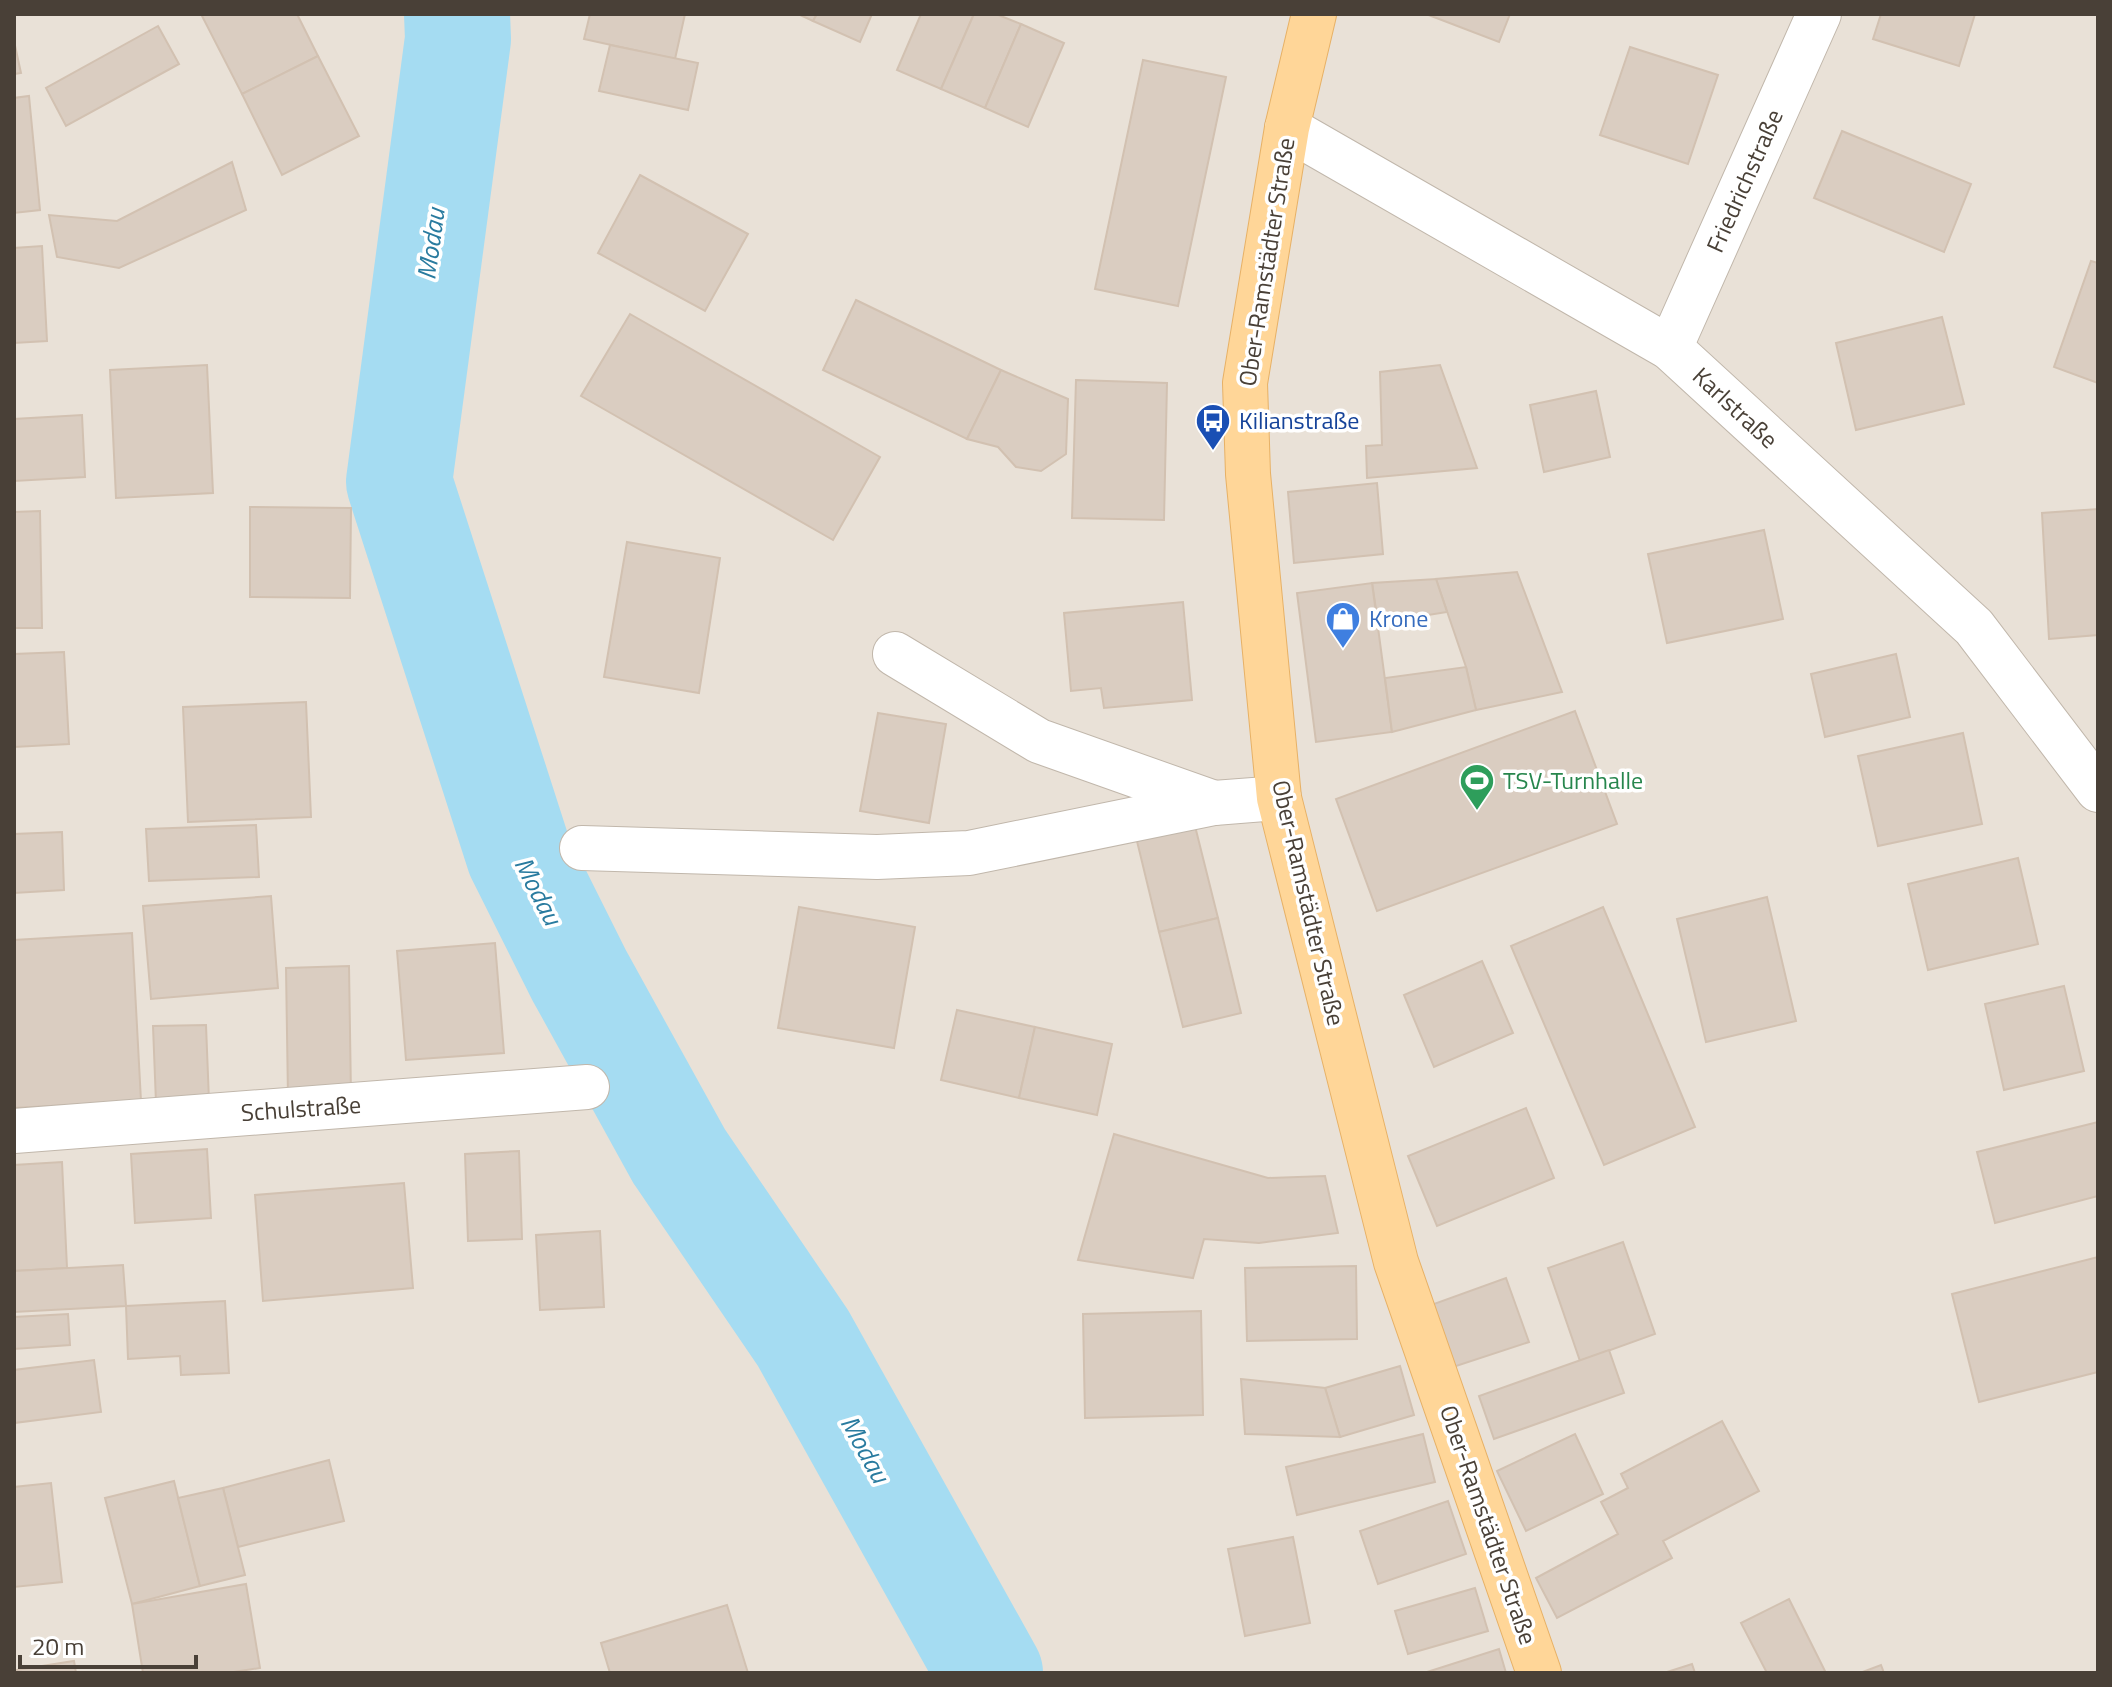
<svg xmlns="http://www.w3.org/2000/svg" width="2112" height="1687" viewBox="0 0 2112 1687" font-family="'Titillium Web',sans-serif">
<rect width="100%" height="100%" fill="#f5f0e9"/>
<rect fill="#e9e1d7" x="14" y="14" width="2084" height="1659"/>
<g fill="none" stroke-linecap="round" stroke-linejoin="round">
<polyline stroke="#a5dcf2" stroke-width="106" points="457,14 458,39 399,482 519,855 579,975 679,1156 803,1338 990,1673"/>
</g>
<g fill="#dacdc1" stroke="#d2c1b1" stroke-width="2">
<polygon points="201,14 297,14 318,56 242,94"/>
<polygon points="590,14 685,14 675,59 584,39"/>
<polygon points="798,14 817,14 813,21"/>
<polygon points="817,14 872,14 860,42 813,21"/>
<polygon points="921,14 974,14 941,89 897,70"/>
<polygon points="974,14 996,14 1021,24 985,108 941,89"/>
<polygon points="1426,14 1510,14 1499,42"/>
<polygon points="1881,14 1975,14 1959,66 1873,39"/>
<polygon points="1021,24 1064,43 1028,127 985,108"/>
<polygon points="158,26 179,64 66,126 46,88"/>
<polygon points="14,41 21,73 14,74"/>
<polygon points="610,45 698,63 688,110 599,91"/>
<polygon points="1630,47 1718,75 1688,164 1600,135"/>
<polygon points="318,56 359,136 282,175 242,94"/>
<polygon points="1143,60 1226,77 1178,306 1095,289"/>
<polygon points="29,96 40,210 14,213 14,98"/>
<polygon points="1842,131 1971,184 1944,252 1814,198"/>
<polygon points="232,162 246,210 119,268 57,257 49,215 117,221"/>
<polygon points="640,175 748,234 705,311 598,253"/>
<polygon points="42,246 47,341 14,343 14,248"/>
<polygon points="2091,261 2098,263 2098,383 2054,367"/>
<polygon points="856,300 1001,370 967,439 823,370"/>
<polygon points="630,314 880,457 833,540 581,396"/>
<polygon points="1942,317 1964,404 1856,430 1836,343"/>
<polygon points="207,365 213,493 116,498 110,370"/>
<polygon points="1440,365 1477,468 1367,478 1366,446 1382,445 1380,372"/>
<polygon points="1001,370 1068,399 1066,454 1041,471 1016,467 998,447 967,439"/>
<polygon points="1076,380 1167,383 1164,520 1072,518"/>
<polygon points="1596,391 1610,457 1544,472 1530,405"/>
<polygon points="82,415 85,477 14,481 14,419"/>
<polygon points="1377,483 1383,554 1294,563 1288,492"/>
<polygon points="250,507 351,508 350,598 250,597"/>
<polygon points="2098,509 2098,635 2049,639 2042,513"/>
<polygon points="40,511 42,628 14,628 14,512"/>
<polygon points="1764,530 1783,619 1667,643 1648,554"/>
<polygon points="627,542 720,558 699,693 604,677"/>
<polygon points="1517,572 1562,692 1476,710 1466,667 1436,579"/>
<polygon points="1436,579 1447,612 1378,623 1372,583"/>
<polygon points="1372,583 1392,732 1316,742 1297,593"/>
<polygon points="1183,602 1192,700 1104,708 1101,688 1071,691 1064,613"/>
<polygon points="64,652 69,744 14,747 14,654"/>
<polygon points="1896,654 1910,717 1825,737 1811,674"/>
<polygon points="1466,667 1476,710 1392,732 1385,678"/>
<polygon points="306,702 311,817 188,822 183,707"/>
<polygon points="1575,711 1617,824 1377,911 1336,799"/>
<polygon points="878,713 946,724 929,823 860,811"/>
<polygon points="1963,733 1982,824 1878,846 1858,756"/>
<polygon points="1194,822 1218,918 1159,932 1136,837"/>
<polygon points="256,825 259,877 149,881 146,829"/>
<polygon points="62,832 64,890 14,893 14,834"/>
<polygon points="2018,858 2038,944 1928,970 1908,884"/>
<polygon points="271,896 278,988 151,999 143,906"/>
<polygon points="1767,897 1796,1021 1706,1042 1677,919"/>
<polygon points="799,907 915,927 894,1048 778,1028"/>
<polygon points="1603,907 1695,1127 1604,1165 1511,946"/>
<polygon points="1218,918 1241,1013 1183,1027 1159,932"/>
<polygon points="132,933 141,1101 14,1108 14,940"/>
<polygon points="495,943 504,1053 406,1060 397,951"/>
<polygon points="1482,961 1513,1033 1434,1067 1404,995"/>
<polygon points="349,966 351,1096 288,1097 286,968"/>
<polygon points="2064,986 2084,1071 2004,1090 1985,1004"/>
<polygon points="957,1010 1035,1027 1019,1098 941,1080"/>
<polygon points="206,1025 209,1101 156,1103 153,1026"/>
<polygon points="1035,1027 1112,1044 1097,1115 1019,1098"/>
<polygon points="1526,1108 1554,1178 1437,1226 1408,1156"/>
<polygon points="2098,1122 2098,1196 1995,1223 1977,1152"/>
<polygon points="1114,1134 1268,1178 1325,1176 1338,1233 1259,1243 1204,1239 1193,1278 1078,1260"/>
<polygon points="207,1149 211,1218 135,1223 131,1154"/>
<polygon points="519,1151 522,1239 468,1241 465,1154"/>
<polygon points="62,1162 67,1268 14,1271 14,1165"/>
<polygon points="404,1183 413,1288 263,1301 255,1195"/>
<polygon points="600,1231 604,1307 540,1310 536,1235"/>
<polygon points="1623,1242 1655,1334 1580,1361 1548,1268"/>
<polygon points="2098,1257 2098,1372 1979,1402 1952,1294"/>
<polygon points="123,1265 126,1306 14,1312 14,1271"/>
<polygon points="1356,1266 1357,1339 1247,1341 1245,1268"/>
<polygon points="1506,1278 1529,1342 1453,1367 1431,1305"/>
<polygon points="225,1301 229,1373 181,1375 180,1356 128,1359 126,1306"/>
<polygon points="1201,1311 1203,1415 1085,1418 1083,1314"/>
<polygon points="68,1314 70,1345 14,1349 14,1317"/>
<polygon points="1609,1350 1624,1393 1494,1439 1479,1396"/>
<polygon points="94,1360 101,1412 14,1423 14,1370"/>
<polygon points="1400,1366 1414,1415 1340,1437 1325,1388"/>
<polygon points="1241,1379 1325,1388 1340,1437 1245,1434"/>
<polygon points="1722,1421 1759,1491 1663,1541 1672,1558 1557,1618 1536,1578 1618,1534 1601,1502 1628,1488 1621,1474"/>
<polygon points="1423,1434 1435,1482 1297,1515 1286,1467"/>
<polygon points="1575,1434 1603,1494 1526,1531 1497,1471"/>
<polygon points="329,1460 344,1521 238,1547 223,1488"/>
<polygon points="174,1481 200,1586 132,1604 105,1498"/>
<polygon points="51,1483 62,1582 14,1587 14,1487"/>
<polygon points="223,1488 245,1575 200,1586 178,1498"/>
<polygon points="1448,1501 1466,1554 1378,1584 1360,1531"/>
<polygon points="1293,1537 1310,1623 1245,1636 1228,1549"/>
<polygon points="246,1584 260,1668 227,1673 143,1673 132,1604"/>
<polygon points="1475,1588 1488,1631 1408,1654 1395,1611"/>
<polygon points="1789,1599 1826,1673 1767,1673 1741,1623"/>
<polygon points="727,1605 748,1673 610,1673 601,1643"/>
<polygon points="1499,1649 1506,1673 1424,1673"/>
<polygon points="74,1661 76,1673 16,1673 16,1670"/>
<polygon points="1692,1664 1695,1673 1664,1673"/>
<polygon points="1881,1665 1884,1673 1860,1673"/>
</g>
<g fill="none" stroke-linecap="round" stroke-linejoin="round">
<defs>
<g id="minor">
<polyline points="1287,128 1670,348 1974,627 2098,790"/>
<polyline points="1670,348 1819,14"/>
<polyline points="895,654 1039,741 1214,803"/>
<polyline points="582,848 877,857 969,853 1214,803 1279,798"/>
<polyline points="14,1131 587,1087"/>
</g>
<polyline id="major" points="1314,14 1287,128 1245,383 1248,474 1279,798 1396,1262 1539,1673"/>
</defs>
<use href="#minor" stroke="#c1b7ab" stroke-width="46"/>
<use href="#major" stroke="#e7b166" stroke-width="46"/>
<use href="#minor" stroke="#fff" stroke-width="44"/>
<use href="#major" stroke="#ffd698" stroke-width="44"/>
</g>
<defs>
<symbol id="bus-pin" viewBox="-11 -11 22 30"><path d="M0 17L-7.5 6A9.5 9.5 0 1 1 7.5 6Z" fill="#1a4fb4" stroke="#fff"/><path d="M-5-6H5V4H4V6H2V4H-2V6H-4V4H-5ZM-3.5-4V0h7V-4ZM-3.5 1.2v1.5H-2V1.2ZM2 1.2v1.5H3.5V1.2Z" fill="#fff"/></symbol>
<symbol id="shop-pin" viewBox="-11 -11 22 30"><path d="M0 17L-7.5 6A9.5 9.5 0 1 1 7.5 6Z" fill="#3f7fe0" stroke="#fff"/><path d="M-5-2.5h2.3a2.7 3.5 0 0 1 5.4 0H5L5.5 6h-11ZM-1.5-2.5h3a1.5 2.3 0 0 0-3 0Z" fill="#fff"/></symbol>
<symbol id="stadium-pin" viewBox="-11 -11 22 30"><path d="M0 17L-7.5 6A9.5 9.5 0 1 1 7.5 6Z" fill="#2e9e5b" stroke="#fff"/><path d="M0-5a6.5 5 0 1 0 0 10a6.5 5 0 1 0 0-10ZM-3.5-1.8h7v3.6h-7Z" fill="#fff"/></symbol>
</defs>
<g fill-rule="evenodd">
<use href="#bus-pin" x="1193" y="401" width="40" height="54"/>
<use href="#shop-pin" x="1323" y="599" width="40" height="54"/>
<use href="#stadium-pin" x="1457" y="761" width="40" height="54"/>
</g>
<g text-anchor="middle" stroke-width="7" stroke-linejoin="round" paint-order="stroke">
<g font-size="24" fill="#494037" stroke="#fff">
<text transform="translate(1745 181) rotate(-66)" y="8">Friedrichstraße</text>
<text transform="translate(1267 262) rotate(-81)" y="8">Ober-Ramstädter Straße</text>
<text transform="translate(1735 408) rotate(43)" y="8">Karlstraße</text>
<text transform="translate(1308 903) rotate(77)" y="8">Ober-Ramstädter Straße</text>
<text transform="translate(301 1109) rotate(-4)" y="8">Schulstraße</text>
<text transform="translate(1488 1525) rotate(71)" y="8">Ober-Ramstädter Straße</text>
</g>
<g font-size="24" fill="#164399" stroke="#fff" text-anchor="start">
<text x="1239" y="429">Kilianstraße</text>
</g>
<g font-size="24" fill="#366cbe" stroke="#fff" text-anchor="start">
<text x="1369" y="627">Krone</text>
</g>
<g font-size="24" fill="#27864d" stroke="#fff" text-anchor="start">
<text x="1503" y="789">TSV-Turnhalle</text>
</g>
<g font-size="26" font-style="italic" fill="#297b9f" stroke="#fff">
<text transform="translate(431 244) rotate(-82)" y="9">Modau</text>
<text transform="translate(538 891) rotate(63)" y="9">Modau</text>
<text transform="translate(865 1449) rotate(61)" y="9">Modau</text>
</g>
</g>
<rect width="2112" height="1687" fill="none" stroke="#494037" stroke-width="32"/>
<path d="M20 1655v12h176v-12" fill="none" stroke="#494037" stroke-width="4"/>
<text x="32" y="1655" font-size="24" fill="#494037" stroke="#ffffff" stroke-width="6" paint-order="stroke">20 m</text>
</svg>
